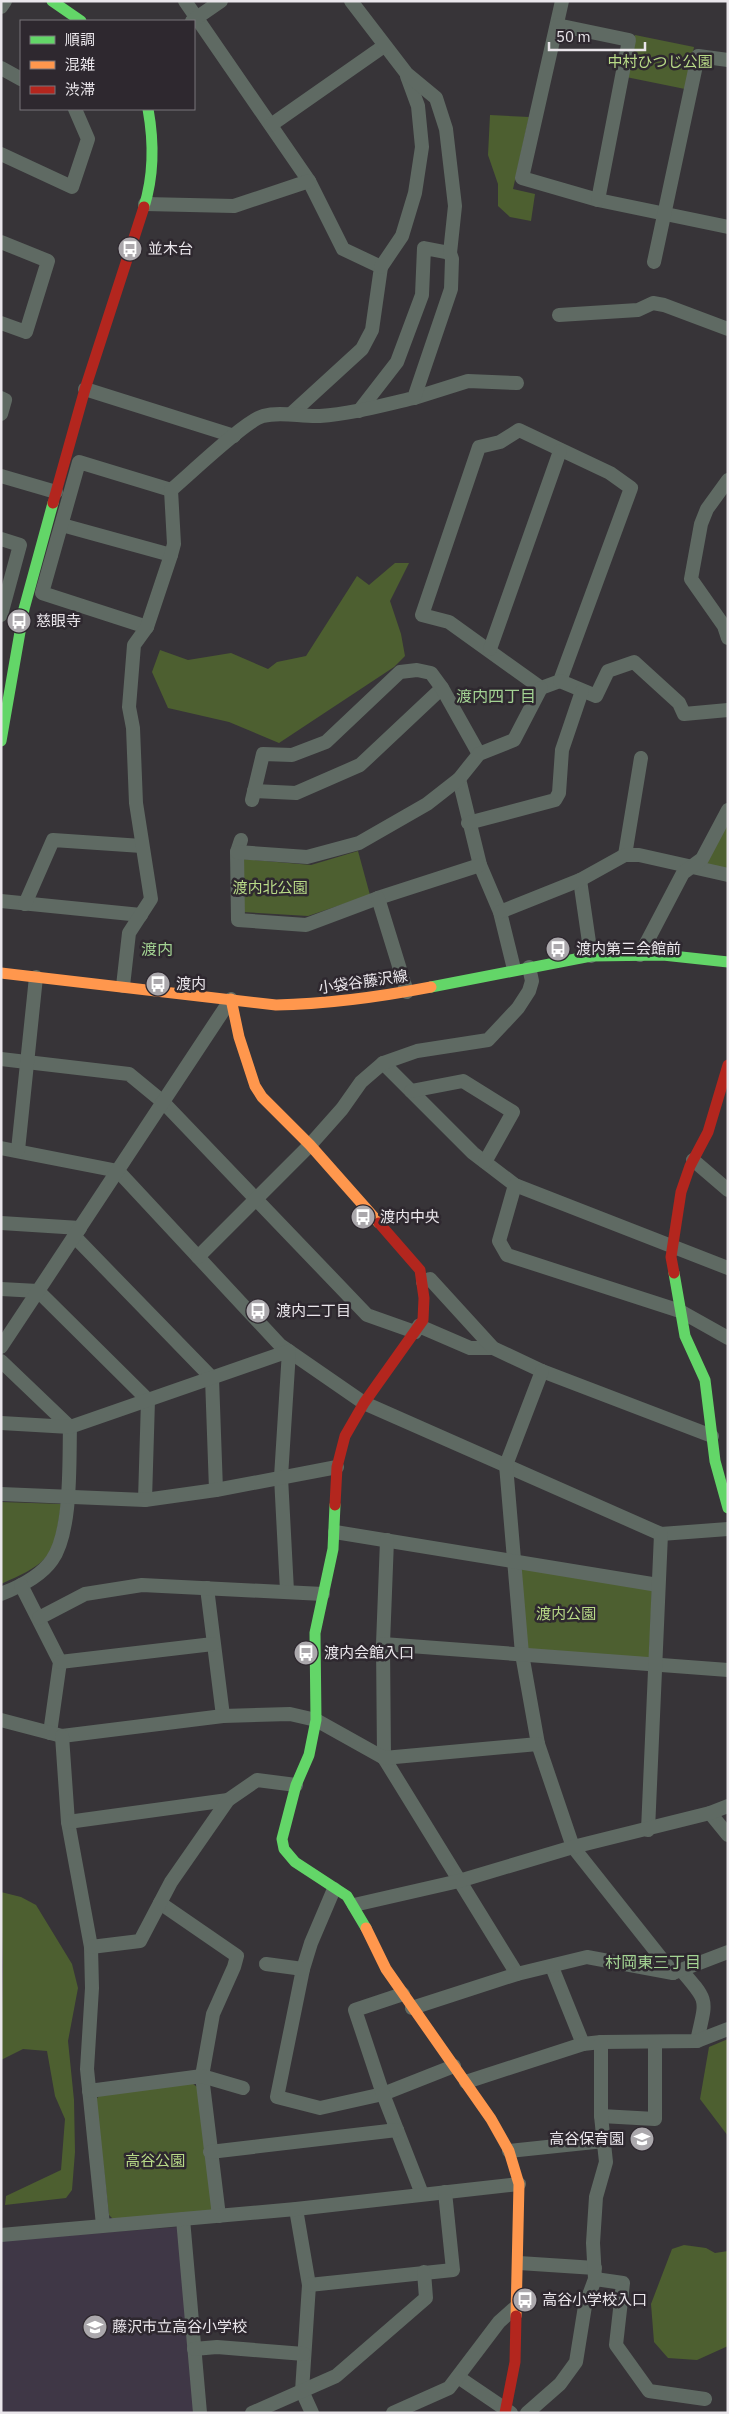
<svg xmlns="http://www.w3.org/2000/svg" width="729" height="2414" viewBox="0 0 729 2414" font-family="'IBM Plex Sans','Noto Sans JP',sans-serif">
<rect width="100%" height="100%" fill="#373438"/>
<polygon fill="#3f3746" points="180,2227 197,2413 1,2413 1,2240"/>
<g fill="#4d5f30">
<polygon points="635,35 694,47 685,89 626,77"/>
<polygon points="490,115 529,117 513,189 535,194 531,221 510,217 498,206 498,184 488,155"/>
<polygon points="395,563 409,563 390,601 401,634 405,656 394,667 279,743 229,722 168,708 152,672 160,650 188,660 231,653 268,669 277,662 306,656 357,576 369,585"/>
<polygon points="728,823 728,869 700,863"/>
<polygon points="358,851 370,895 308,916 242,912 243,859 311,865"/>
<path d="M1,1502l60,2c-7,54 -11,58 -60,80z"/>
<polygon points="520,1567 652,1590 649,1660 528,1650"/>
<polygon points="1,1892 21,1897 36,1905 72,1964 78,1988 68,2041 74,2100 75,2152 72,2190 66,2198 5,2205 6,2196 61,2170 65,2119 55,2096 47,2051 23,2049 1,2060 3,1966"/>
<polygon points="728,2039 728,2136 700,2099 709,2047"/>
<polygon points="192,2083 197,2087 214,2207 211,2213 113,2219 109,2215 96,2100 100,2094"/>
<polygon points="684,2245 706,2248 715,2253 728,2251 728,2346 697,2360 668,2358 654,2342 651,2304 672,2249"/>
</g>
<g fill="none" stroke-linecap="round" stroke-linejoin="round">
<g stroke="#5f6a63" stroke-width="14">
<polyline points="185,1 309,181 343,249 381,267 372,330 362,349 291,414"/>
<polyline points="562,1 522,178 598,200 728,227"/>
<polyline points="1,7 5,1"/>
<polyline points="192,21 221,1"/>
<polyline points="557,25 629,40 598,200"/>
<polyline points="1,68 21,79"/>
<polyline points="271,125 384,46"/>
<polyline points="1,154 72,187 88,139 75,109"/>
<polyline points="145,204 234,206 309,181"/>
<polyline points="1,242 48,261 26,332 1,323"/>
<polyline points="654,262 698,56 728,60"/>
<polyline points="381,267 402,236 415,193 422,147 418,106 407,76"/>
<polyline points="559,315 638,310 653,303 664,305 728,329"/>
<polyline points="85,389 234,436"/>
<polyline points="1,398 5,400 1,414"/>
<polyline points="414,398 468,381 517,383"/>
<polyline points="359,411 397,362 422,295 424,248 450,253"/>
<polygon points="519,430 610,473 631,488 560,681 541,688 449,622 422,615 479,447 500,442"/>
<polyline points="1,476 56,492"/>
<polyline points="728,480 707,509 701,524 691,579 724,626 728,638"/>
<polyline points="62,525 171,555"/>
<polyline points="1,539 20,545 1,615"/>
<polyline points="147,627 42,593 79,462 171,490"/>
<polyline points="490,649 560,451"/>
<polyline points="560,681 596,696 608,671 634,662 679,703 684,714 728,710"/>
<polyline points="459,779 480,865 500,912 514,969"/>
<polyline points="254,791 296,793 360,765 442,688"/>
<polyline points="252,800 263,754 292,755 326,742 400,672 417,670 431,673 442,688 479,754"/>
<polyline points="468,823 555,800 559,793 562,750 582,691"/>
<polyline points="241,840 237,852 238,920 306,925 378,898 480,865"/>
<polyline points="237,852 307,857 359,843 427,804 459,779 479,754 514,740 541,688"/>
<polyline points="625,855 641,758"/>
<polyline points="580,880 591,956"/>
<polyline points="378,898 407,992"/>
<polyline points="1,901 141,915"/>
<polyline points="25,904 53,840 142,846"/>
<polyline points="500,912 580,880 625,855 639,855 728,875"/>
<polyline points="640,955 683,873 702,859 728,810"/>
<path d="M123,986l6,-53 22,-34 -15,-96 -3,-75 -4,-21 5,-62 13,-18 24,-72 3,-11 -3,-54c17,-14 75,-70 92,-74 18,-5 38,1 57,0 32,-2 63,-11 94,-18l37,-109 1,-30 -2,-6 5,-47 -9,-77 -10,-31 -29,-24 -56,-73"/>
<polyline points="1,1059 129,1074 163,1102 367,1315 415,1332 419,1326 470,1348 493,1348"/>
<polyline points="383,1063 473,1153 515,1185 728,1268"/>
<polyline points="411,1091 463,1081 513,1112 485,1162"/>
<polyline points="1,1148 118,1171 280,1345 364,1403 661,1534 728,1529"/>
<polyline points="18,1150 36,977"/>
<polyline points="693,1160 728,1190"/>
<polyline points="515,1185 499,1241 507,1255 680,1311 728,1338"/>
<polyline points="1,1223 80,1228 74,1236 212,1378 216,1490"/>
<polyline points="198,1257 310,1145 342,1109 361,1082 383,1063 417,1051 488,1040 518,1008 529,991 532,981 529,967"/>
<polyline points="423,1282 430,1279 493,1348 542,1371 712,1436"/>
<polyline points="1,1289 38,1291 148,1400 145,1500"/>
<polyline points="1,1347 231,999"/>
<path d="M1,1361l69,66c-1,35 2,105 -18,133 -11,16 -33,27 -51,34"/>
<polyline points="542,1371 506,1465 522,1654 538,1744 573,1847 673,1973"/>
<polyline points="1,1423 70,1427 289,1351 281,1477 287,1591"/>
<polyline points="1,1494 145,1500 216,1490 337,1467"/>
<polyline points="335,1532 658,1585"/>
<polyline points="387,1540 383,1644 384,1758 517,1974"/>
<polyline points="21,1585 60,1662 50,1733"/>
<polyline points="207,1588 223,1716"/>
<polyline points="39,1618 85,1594 142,1585 323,1594"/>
<polyline points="383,1644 728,1670"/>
<polyline points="60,1662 213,1644"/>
<polyline points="1,1720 62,1736 223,1716 290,1714 316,1720 384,1758 538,1744"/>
<polyline points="62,1736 68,1822 91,1947 92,1988 87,2069 103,2225"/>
<polyline points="710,1813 728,1835"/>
<polyline points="68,1822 228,1800"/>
<polyline points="648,1830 661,1534"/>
<polyline points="334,1889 311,1943 303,1969 277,2097 320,2108 383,2094 454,2066"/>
<polyline points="160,1903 237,1956 234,1967 213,2014 202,2076 219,2216"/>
<polyline points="354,1905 459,1881 573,1847 710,1813 728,1806"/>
<polyline points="91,1947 140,1941 171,1882 228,1800 257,1780 296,1785"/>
<polyline points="266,1964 303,1969"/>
<polyline points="552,1967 583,2044"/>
<path d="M681,1970c29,33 25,29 16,71"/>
<polyline points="403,1994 355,2010 383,2094 422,2194"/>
<polyline points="412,2008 517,1974 587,1957 673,1973 728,1952"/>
<polyline points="466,2082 583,2044 601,2042 697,2041 728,2029"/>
<polyline points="89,2091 202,2076 243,2088"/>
<polyline points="601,2116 655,2119 655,2042"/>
<polyline points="509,2151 604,2141"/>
<polyline points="210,2152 397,2130"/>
<polyline points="296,2209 309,2285 302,2391 312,2413"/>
<polyline points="183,2219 200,2413"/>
<polyline points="1,2235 296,2209 519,2184"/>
<polyline points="519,2263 595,2268"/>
<polyline points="595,2279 623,2283 616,2345 649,2391 705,2399"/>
<polyline points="309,2285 453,2270 445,2192"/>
<polyline points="194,2349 217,2347 304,2354"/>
<polyline points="458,2377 511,2413"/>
<polyline points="252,2413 336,2376 426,2298 424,2272"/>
<polyline points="393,2413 449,2388 499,2322 517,2306"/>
<polyline points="527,2413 560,2384 576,2362 585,2306 595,2279 593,2243 596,2197 606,2162 601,2116 601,2042"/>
</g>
<g stroke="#63d668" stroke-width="11">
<polyline points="52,1 81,21"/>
<path d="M144,207c10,-32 10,-65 4,-98"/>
<polyline points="1,741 24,609 53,503"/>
<polyline points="431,987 591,956 663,955 728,962"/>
<polyline points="674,1273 685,1336 705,1380 715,1461 728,1508"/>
<polyline points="335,1505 333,1549 315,1633 316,1720 309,1755 296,1785 282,1839 284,1849 295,1862 347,1896 366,1928"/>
</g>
<g stroke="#ff974d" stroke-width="11">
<path d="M1,973l275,32c53,-1 103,-8 155,-18"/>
<polyline points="231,999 239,1037 255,1086 262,1097 310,1145 379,1223"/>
<polyline points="366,1928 386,1969 491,2119 509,2151 519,2184 516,2316"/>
</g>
<g stroke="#b3261e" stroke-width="11">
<polyline points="53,503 85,389 144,207"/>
<polyline points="674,1273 671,1257 681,1192 690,1166 708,1132 728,1065"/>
<polyline points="335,1505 337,1467 345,1436 364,1403 423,1320 424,1298 420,1270 379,1223"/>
<polyline points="505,2413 515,2362 516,2316"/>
</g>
</g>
<defs>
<symbol id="bus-disc" viewBox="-11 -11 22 22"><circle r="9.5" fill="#aba8ac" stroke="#2e282f"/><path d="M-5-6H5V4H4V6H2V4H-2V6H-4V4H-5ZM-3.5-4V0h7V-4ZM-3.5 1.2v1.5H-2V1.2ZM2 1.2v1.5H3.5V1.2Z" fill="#fff"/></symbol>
<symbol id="school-disc" viewBox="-11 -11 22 22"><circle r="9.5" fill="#aba8ac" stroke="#2e282f"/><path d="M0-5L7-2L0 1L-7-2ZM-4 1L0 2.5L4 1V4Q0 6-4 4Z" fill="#fff"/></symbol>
</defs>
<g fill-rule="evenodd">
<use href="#bus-disc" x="116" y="235" width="28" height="28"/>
<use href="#bus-disc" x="5" y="607" width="28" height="28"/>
<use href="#bus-disc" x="544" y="935" width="28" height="28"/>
<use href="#bus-disc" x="144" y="970" width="28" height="28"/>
<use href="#bus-disc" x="349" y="1203" width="28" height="28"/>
<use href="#bus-disc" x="244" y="1297" width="28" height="28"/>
<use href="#bus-disc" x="292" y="1639" width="28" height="28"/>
<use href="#school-disc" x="628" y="2125" width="28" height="28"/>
<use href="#bus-disc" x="511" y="2286" width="28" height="28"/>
<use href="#school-disc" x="81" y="2313" width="28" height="28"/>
</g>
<g text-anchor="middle" stroke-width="5" stroke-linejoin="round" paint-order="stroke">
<g font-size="15" fill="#b8da87" stroke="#2e282f">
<text x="660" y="67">中村ひつじ公園</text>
<text x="270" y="893">渡内北公園</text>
<text x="566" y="1619">渡内公園</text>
<text x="155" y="2166">高谷公園</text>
</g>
<g font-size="15" fill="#eae6eb" stroke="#2e282f" text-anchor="start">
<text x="148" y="254">並木台</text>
<text x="36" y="626">慈眼寺</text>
<text x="576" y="954">渡内第三会館前</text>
<text x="176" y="989">渡内</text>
<text x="380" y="1222">渡内中央</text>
<text x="276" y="1316">渡内二丁目</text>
<text x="324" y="1658">渡内会館入口</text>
<text x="624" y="2144" text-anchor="end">高谷保育園</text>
<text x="542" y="2305">高谷小学校入口</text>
<text x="112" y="2332">藤沢市立高谷小学校</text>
</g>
<g font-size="15" fill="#eae6eb" stroke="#2e282f">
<text transform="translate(363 982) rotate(-8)" y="5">小袋谷藤沢線</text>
</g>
<g font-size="16" fill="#a3d393" stroke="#2e282f">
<text x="496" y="702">渡内四丁目</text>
<text x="157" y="955">渡内</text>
<text x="653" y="1968">村岡東三丁目</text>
</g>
</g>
<rect width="729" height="2414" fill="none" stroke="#eae6eb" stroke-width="5"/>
<rect x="20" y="20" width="175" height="90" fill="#2e282f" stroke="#79747a"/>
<rect x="30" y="36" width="25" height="8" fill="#63d668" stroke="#79747a"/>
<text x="65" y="45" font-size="15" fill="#eae6eb">順調</text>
<rect x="30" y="61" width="25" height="8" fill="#ff974d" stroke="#79747a"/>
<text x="65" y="70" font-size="15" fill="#eae6eb">混雑</text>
<rect x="30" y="86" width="25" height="8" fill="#b3261e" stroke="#79747a"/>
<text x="65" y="95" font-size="15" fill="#eae6eb">渋滞</text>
<path d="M549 42v8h96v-8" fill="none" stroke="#eae6eb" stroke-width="2.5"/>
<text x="556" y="42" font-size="15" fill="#eae6eb" stroke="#2e282f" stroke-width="4" paint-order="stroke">50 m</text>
</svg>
